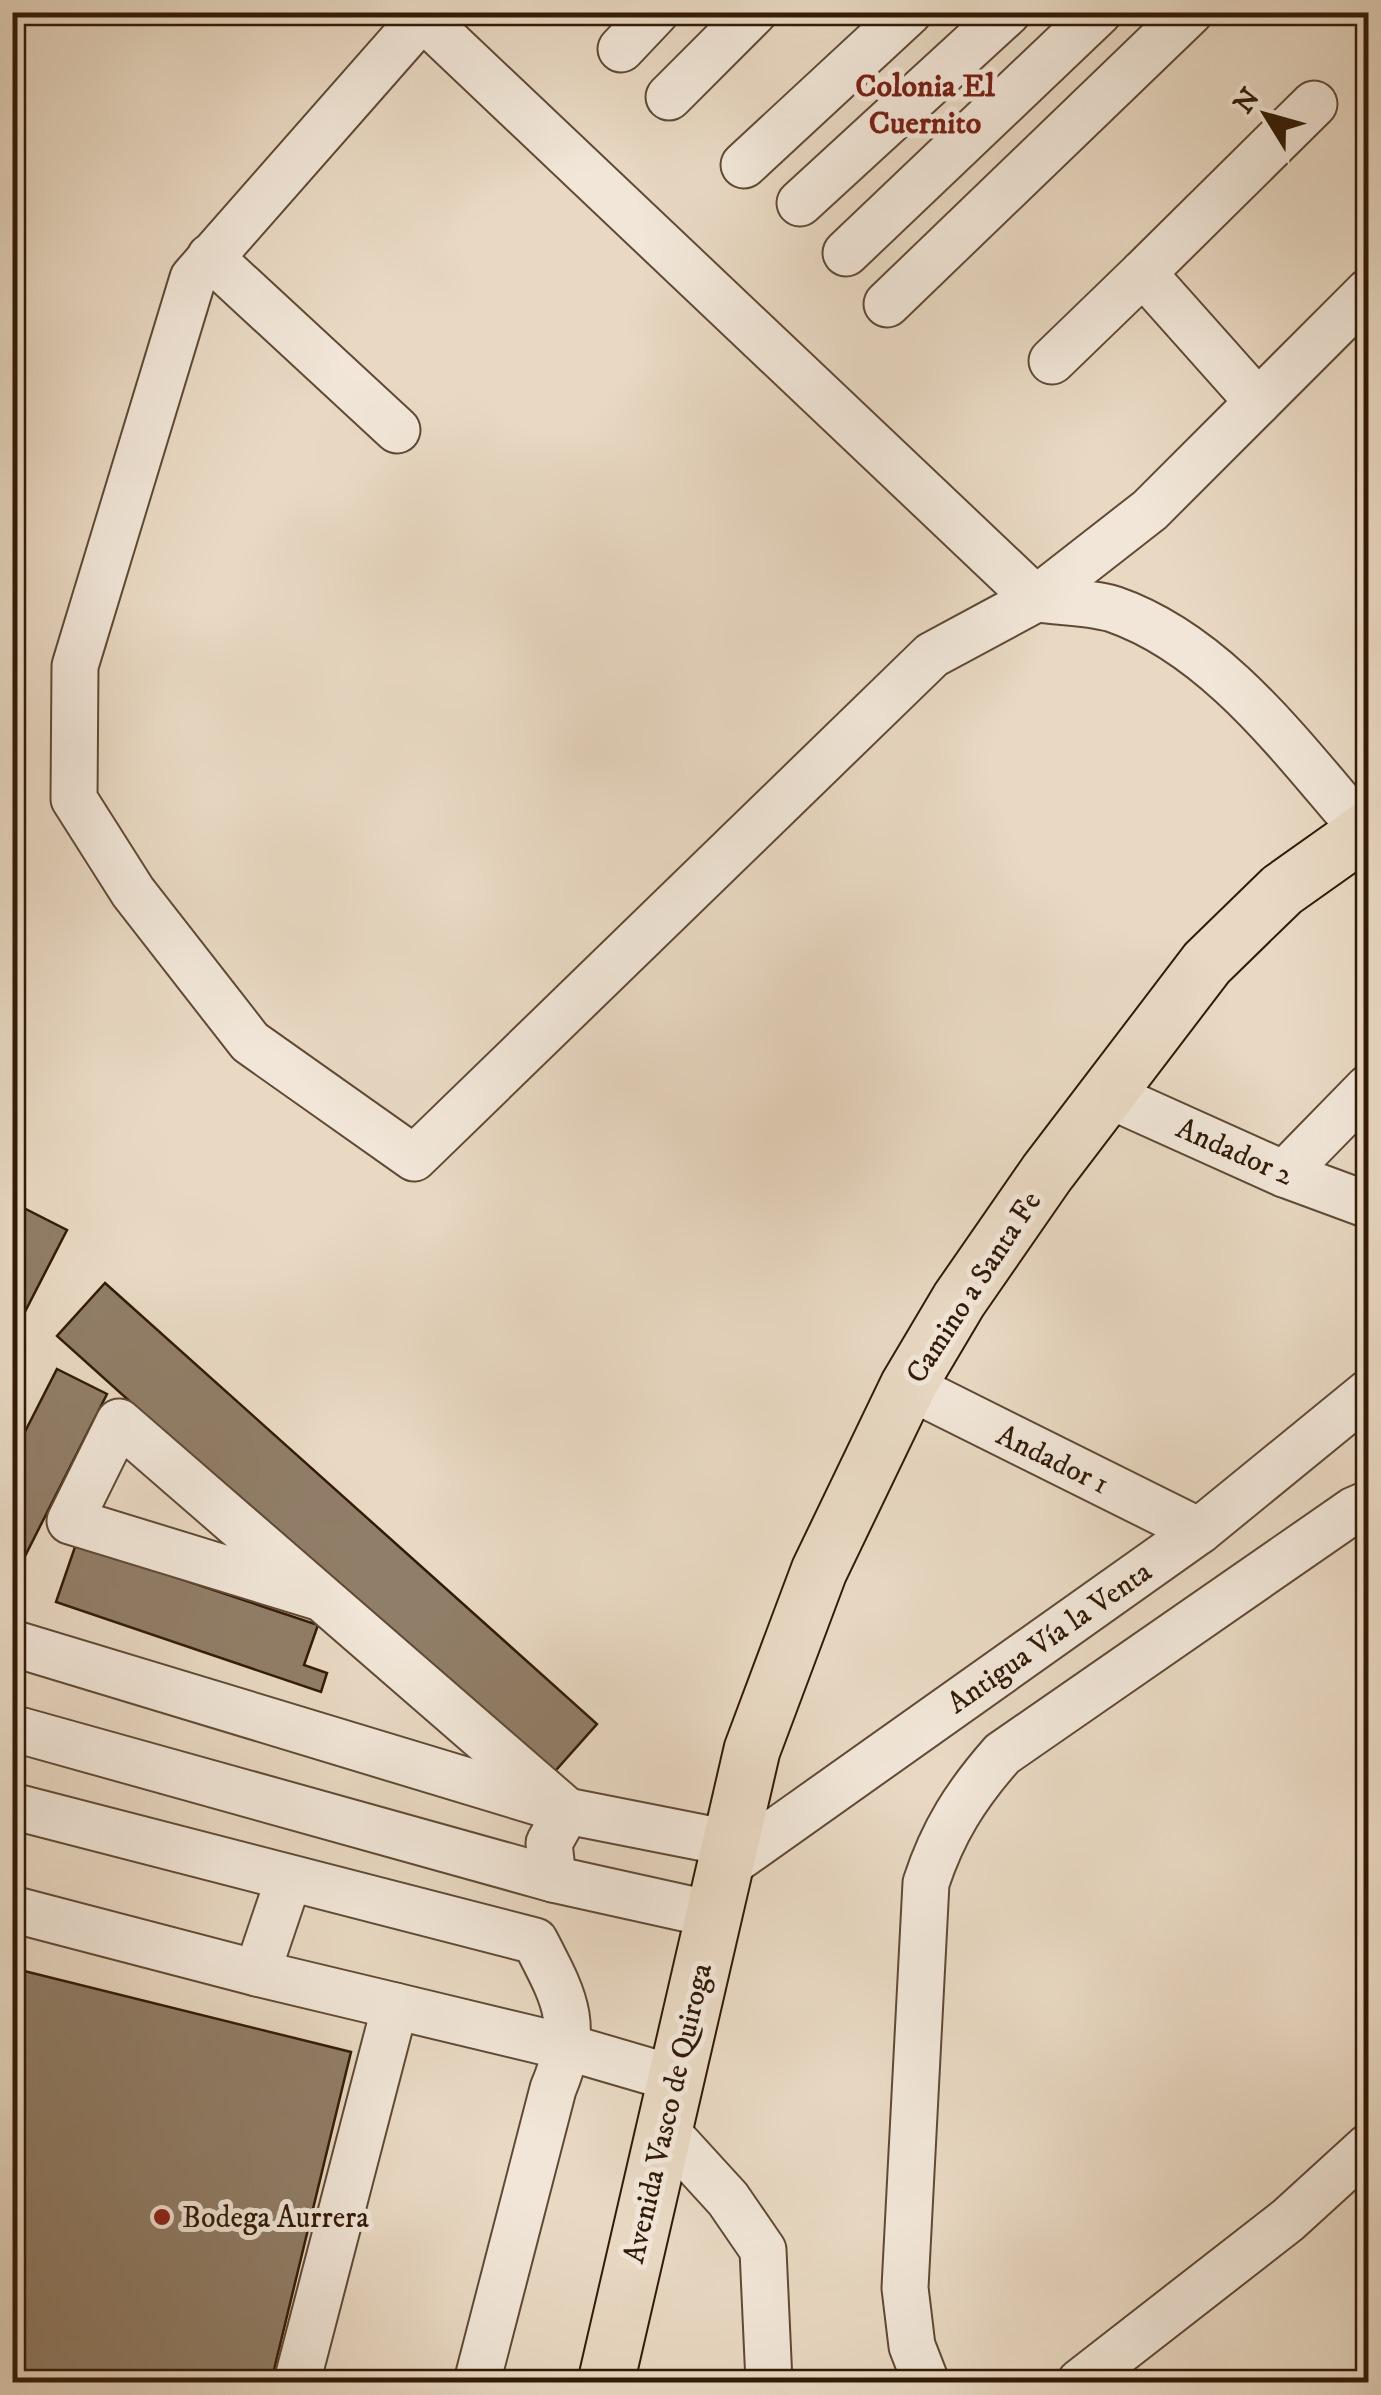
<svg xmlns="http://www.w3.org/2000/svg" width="1381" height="2395" viewBox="0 0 1381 2395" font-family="'IM FELL DW Pica',serif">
<rect width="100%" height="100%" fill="#e9d9c3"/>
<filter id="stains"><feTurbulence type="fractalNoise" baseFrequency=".002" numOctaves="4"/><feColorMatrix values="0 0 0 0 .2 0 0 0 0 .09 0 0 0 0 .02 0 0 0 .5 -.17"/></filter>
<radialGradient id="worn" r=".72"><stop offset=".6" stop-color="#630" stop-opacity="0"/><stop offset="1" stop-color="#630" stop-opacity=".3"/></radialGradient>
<g fill="#917e68" stroke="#321b06" stroke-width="2.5">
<polygon points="12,1202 67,1230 12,1337"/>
<polygon points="105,1283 597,1724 549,1778 57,1336"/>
<polygon points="57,1369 107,1394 23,1560 12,1555 12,1457"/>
<polygon points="76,1544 318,1625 304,1665 327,1673 321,1692 56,1602"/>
<polygon points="12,1968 351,2052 271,2382 12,2382"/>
</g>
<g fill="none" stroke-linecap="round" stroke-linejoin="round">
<defs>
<g id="minor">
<polyline points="427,12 193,278 75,666 74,799 133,892 250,1042 414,1158 932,655 1036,599 1150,510 1368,292"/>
<path d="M422,17l614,582c24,3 53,3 77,10 105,36 180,141 251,222"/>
<polyline points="621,49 656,12"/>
<polyline points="669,97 754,12"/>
<polyline points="744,165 909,12"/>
<polyline points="800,203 1008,12"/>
<polyline points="846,253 1099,12"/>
<polyline points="210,257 397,430"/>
<polyline points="1143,273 1314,104"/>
<polyline points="887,304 1190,12"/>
<polyline points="1052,361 1143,273 1258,402"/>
<polyline points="1104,1093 1284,1174 1368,1205"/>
<polyline points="1284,1174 1368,1088"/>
<polyline points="908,1386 1199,1531"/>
<polyline points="318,1597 70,1521 119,1422 567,1811 549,1843 553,1879"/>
<polyline points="12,1643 567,1811 729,1843"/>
<polyline points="12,1728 553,1879 711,1914"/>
<path d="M12,1806l523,135c31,60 45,83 18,148l-76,293"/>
<polyline points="721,1870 1199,1531 1368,1393"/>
<polyline points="288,1881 257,1973 395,2006"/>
<polyline points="12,1909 257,1973"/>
<polyline points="664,2129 728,2199 763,2250 769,2382"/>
<polyline points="297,2382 395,2006 570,2048 676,2079"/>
<path d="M926,2382l-14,-36 -7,-58 21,-405c17,-52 40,-88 76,-129l352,-244 14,-6"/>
<polyline points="1080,2382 1288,2220 1368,2147"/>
</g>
<polyline id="major" points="606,2382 752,1750 819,1571 908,1386 959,1300 1047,1173 1207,963 1282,890 1368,829"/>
</defs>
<use href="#minor" stroke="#604a35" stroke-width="49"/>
<use href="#major" stroke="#321b06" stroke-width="59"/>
<use href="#minor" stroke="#f1e6d8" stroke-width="45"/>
<use href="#major" stroke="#e9d9c3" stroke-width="55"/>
</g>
<circle fill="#8f2418" stroke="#f1e6d8" stroke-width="4" cx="162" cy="2217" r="10"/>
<g text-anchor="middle" stroke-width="10" stroke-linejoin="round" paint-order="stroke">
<g font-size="30" fill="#321b06" stroke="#f1e6d8">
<text transform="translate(1235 1151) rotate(24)" y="10">Andador 2</text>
<text transform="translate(973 1287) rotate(-57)" y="10">Camino a Santa Fe</text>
<text transform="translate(1053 1459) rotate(26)" y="10">Andador 1</text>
<text transform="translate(1049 1637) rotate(-35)" y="10">Antigua Vía la Venta</text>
<text transform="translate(667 2113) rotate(-77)" y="10">Avenida Vasco de Quiroga</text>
</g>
<g font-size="30" fill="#321b06" stroke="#f1e6d8" text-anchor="start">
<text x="182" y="2227">Bodega Aurrera</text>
</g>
<g font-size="32" font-weight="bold" fill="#7a1f14" stroke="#f1e6d8">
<text x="925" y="96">Colonia El<tspan x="925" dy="37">Cuernito</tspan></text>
</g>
</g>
<rect width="1381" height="2395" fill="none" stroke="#e9d9c3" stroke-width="50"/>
<rect x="15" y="15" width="1351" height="2365" fill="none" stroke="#321b06" stroke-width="5"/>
<rect x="25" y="25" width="1331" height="2345" fill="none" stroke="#321b06" stroke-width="2.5"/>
<g transform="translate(1266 115) rotate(307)" stroke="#f1e6d8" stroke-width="8" paint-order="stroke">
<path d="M0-8L18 38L0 25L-18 38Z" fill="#321b06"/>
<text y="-15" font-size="28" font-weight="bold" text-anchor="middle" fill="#321b06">N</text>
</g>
<rect width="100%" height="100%" filter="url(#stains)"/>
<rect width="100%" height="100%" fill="url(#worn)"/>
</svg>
